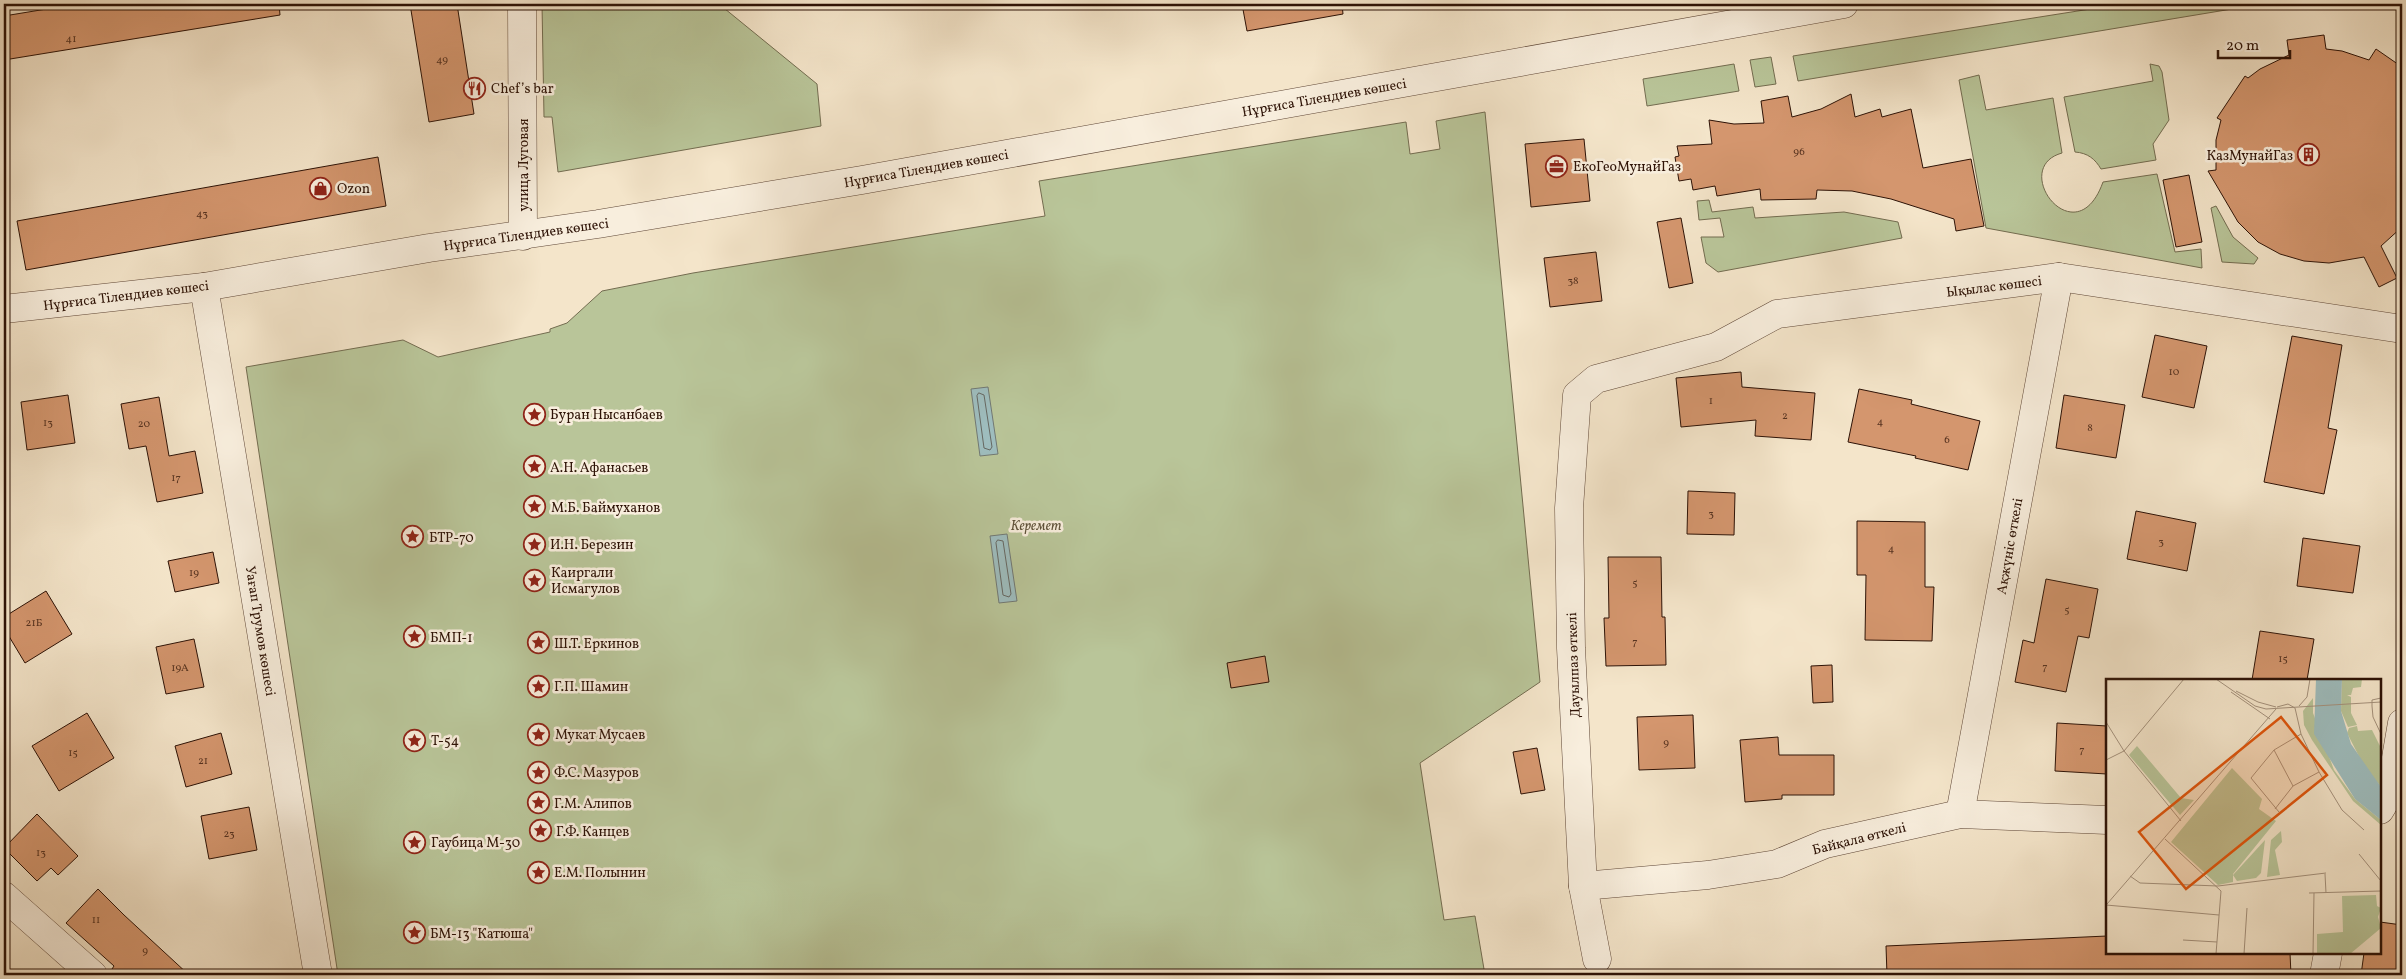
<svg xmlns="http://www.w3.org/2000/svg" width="2406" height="979" viewBox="0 0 2406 979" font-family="Vollkorn,serif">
<rect width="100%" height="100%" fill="#f4e5ca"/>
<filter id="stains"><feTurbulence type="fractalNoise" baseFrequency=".004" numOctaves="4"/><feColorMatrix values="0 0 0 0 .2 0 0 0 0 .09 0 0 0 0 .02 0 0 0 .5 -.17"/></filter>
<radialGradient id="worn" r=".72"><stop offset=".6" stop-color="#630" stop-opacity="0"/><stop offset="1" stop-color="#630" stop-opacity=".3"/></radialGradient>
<g fill="#b9c599" stroke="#736c50">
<polygon points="542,4 719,4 817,84 821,126 558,172 552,117 544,117"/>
<polygon points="2122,4 2262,4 1798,81 1793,56"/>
<polygon points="1771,57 1776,84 1755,87 1750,60"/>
<polygon points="1734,64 1739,91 1647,106 1643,79"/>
<path d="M2150,64l9,2 3,6 7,48 -16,24 3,16 -55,9c-6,-10 -13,-16 -26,-17l-11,-55 89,-16z"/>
<path d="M1979,75l7,35 67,-12 9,55c-54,15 14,105 41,29l54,-8 18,78 26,-3 1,19 -216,-40 -27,-148z"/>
<polygon points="1485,112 1540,682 1420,763 1444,920 1475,916 1485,975 338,975 246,367 403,340 438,357 550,332 550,329 567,323 602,291 693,273 1045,216 1039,181 1406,122 1410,154 1440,149 1436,121"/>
<polygon points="1709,200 1712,212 1753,207 1755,218 1844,212 1898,222 1902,238 1718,272 1706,263 1701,237 1724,237 1720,218 1699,220 1697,201"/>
<polygon points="2216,206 2233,237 2258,258 2254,264 2222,262 2211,208"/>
</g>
<g fill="#9ebdbe" stroke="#717974">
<polygon points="988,387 998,454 980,456 971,389"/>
<polygon points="1007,534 1017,601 999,603 990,536"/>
</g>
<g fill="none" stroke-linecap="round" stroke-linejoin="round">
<g stroke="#666862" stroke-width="1">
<polygon points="979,393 984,395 992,447 990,450 984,448 977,396"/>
<polygon points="998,540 1003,541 1011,594 1009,597 1003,595 996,543"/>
</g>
</g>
<g fill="#d4966e" stroke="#2d1206">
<polygon points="77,4 279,4 280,15 4,60 4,16"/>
<polygon points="410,4 457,4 474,114 429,122"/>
<polygon points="1242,4 1342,4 1343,14 1247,31"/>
<polygon points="2324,35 2326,49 2342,51 2369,60 2376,49 2402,67 2402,227 2381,246 2397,278 2379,287 2364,257 2329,263 2304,261 2280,254 2258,242 2238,222 2208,171 2216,170 2216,140 2221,120 2217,118 2245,76 2248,78 2260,69 2289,55 2287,40"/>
<polygon points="1851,94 1855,117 1880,109 1882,117 1911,109 1923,168 1971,159 1984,226 1956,231 1954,219 1891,199 1852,191 1817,190 1816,199 1761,200 1760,189 1717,196 1715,186 1693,190 1691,179 1679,181 1675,157 1679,156 1677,146 1712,144 1709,120 1734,124 1764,123 1761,101 1788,96 1792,117 1821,109"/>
<polygon points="1584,139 1590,201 1531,207 1525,144"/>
<polygon points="378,157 386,206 26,270 17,221"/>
<polygon points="2189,175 2202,242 2176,247 2163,180"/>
<polygon points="1681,218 1693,283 1669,288 1657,222"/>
<polygon points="1596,252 1602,301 1550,307 1544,258"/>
<polygon points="2155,335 2207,346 2194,408 2142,397"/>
<polygon points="2292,336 2342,345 2328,428 2337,430 2324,494 2264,482"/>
<polygon points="1741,372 1742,387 1815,393 1811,440 1755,436 1756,420 1681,427 1676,378"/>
<polygon points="1859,389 1912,400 1911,404 1980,421 1968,470 1915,458 1916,456 1848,442"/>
<polygon points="68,395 75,443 27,450 21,402"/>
<polygon points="2064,395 2125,405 2116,458 2056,448"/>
<polygon points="159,397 169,456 195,451 203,493 157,502 146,446 129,449 121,404"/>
<polygon points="1688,491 1735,493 1734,535 1687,534"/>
<polygon points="2136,511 2196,523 2187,571 2127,559"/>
<polygon points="1857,521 1925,522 1925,587 1934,587 1932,641 1865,640 1866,575 1857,575"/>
<polygon points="2303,538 2360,546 2353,593 2297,586"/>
<polygon points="213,552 219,583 175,592 168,561"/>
<polygon points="1608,557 1661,557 1662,617 1665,617 1666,665 1606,666 1604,618 1609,618"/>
<polygon points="2046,579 2098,589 2089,638 2078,636 2066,692 2015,682 2023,640 2034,643"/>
<polygon points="46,591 72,634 25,663 4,628 4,617"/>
<polygon points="2260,631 2314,639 2307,680 2252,680"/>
<polygon points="194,639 204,687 166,694 156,647"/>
<polygon points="1265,656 1269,682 1231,688 1227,663"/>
<polygon points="1832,665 1833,702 1813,703 1811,666"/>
<polygon points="87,713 114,758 59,791 32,746"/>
<polygon points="1693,715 1695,768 1639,770 1637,717"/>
<polygon points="2057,723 2107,726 2107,774 2055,771"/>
<polygon points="221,733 232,774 186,787 175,746"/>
<polygon points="1778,737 1779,755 1834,755 1834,795 1782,795 1782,799 1745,802 1740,740"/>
<polygon points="1537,748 1545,790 1521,794 1513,752"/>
<polygon points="249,807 257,850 209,859 201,816"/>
<polygon points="37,814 78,856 58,875 51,868 37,881 4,848"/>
<polygon points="98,889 124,915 189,975 108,975 114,966 66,923"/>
<polygon points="2380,922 2402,925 2398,975 2361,975 2364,953 2380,953"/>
<polygon points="2107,936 2107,953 2290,953 2291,975 2239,975 2235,972 2157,975 1887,975 1886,946"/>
</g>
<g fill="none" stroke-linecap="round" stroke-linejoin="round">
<defs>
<g id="minor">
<polyline points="522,4 523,236"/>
<polyline points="204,287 318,975"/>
<polyline points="4,309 204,287 429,248 598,224 862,180 1844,4"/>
<polyline points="2380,810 2390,793 2402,723"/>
<polyline points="1960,814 2059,277"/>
<polyline points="1583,886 1708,875 1777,864 1825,844 1960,814 2107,820"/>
<polyline points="4,896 93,975"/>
<polyline points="1597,959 1583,886 1571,648 1569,508 1577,395 1596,379 1716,347 1777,314 2059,277 2402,329"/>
<polyline points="2324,975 2328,953"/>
</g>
</defs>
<use href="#minor" stroke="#5f4737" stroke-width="29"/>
<use href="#minor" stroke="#f8eedd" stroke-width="28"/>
</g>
<defs>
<symbol id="restaurant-ring" viewBox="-11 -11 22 22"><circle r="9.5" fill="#f8eedd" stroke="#8f2418" stroke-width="1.5"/><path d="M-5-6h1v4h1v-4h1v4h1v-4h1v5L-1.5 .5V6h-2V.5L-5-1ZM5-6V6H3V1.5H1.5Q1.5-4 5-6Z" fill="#8f2418"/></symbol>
<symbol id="building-ring" viewBox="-11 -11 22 22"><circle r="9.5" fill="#f8eedd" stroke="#8f2418" stroke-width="1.5"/><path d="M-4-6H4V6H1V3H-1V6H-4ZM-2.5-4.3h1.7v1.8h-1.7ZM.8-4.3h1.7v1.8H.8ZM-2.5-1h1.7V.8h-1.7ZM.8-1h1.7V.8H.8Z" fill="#8f2418"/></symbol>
<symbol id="office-ring" viewBox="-11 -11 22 22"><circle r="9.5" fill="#f8eedd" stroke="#8f2418" stroke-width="1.5"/><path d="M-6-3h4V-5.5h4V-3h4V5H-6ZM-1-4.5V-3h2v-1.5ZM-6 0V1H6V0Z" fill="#8f2418"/></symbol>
<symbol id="shop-ring" viewBox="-11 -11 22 22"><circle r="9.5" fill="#f8eedd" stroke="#8f2418" stroke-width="1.5"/><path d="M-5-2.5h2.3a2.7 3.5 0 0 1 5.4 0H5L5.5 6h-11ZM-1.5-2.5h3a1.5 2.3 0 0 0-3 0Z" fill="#8f2418"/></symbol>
<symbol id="sight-ring" viewBox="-11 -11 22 22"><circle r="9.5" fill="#f8eedd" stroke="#8f2418" stroke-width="1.5"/><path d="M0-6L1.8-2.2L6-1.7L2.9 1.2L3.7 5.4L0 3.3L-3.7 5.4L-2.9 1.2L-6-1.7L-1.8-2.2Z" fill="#8f2418"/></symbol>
</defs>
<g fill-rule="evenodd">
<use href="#restaurant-ring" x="462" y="76" width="25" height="25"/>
<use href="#building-ring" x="2296" y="142" width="25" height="25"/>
<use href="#office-ring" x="1544" y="154" width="25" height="25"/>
<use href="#shop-ring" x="308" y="176" width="25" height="25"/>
<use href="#sight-ring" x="522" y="402" width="25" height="25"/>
<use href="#sight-ring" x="522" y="454" width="25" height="25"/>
<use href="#sight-ring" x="522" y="494" width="25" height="25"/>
<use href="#sight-ring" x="400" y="524" width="25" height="25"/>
<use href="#sight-ring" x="522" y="532" width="25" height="25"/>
<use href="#sight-ring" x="522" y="568" width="25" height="25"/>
<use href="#sight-ring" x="402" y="624" width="25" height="25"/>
<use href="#sight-ring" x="526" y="630" width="25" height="25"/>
<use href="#sight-ring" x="526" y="674" width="25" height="25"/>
<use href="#sight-ring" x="526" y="722" width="25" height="25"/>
<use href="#sight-ring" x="402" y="728" width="25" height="25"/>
<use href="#sight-ring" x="526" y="760" width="25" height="25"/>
<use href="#sight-ring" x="526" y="790" width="25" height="25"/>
<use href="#sight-ring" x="528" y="818" width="25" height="25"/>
<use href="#sight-ring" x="402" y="830" width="25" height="25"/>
<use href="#sight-ring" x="526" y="860" width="25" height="25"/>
<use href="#sight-ring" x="402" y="920" width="25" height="25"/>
</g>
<g text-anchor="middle" stroke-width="5" stroke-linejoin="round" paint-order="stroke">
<g font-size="11" fill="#573320">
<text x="71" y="42">41</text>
<text x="442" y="63">49</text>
<text x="1799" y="155">96</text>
<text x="202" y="217">43</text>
<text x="1573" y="284">38</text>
<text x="2174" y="375">10</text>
<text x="1711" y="404">1</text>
<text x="1785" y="419">2</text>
<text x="1880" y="425">4</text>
<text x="48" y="426">13</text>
<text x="144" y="427">20</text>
<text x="2090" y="431">8</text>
<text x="1947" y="443">6</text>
<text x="176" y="481">17</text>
<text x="1711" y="517">3</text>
<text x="2161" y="545">3</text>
<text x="1891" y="552">4</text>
<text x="194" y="576">19</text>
<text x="1635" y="586">5</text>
<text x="2067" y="613">5</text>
<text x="34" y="626">21Б</text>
<text x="1635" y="645">7</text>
<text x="2283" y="662">15</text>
<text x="2045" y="670">7</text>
<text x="180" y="671">19А</text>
<text x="1666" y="746">9</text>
<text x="2082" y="753">7</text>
<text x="73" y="756">15</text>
<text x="203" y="764">21</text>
<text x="229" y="837">23</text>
<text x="41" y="856">13</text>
<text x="96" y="923">11</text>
<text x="145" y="954">9</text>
</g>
<g font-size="14" fill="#2d1206" stroke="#f8eedd" text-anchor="start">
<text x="491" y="93">Chef’s bar</text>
<text x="2293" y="160" text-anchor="end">КазМунайГаз</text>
<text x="1573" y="171">ЕкоГеоМунайГаз</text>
<text x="337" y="193">Ozon</text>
<text x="550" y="419">Буран Нысанбаев</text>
<text x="550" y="472">А.Н. Афанасьев</text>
<text x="551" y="512">М.Б. Баймуханов</text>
<text x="429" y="542">БТР-70</text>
<text x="550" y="549">И.Н. Березин</text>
<text x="551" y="577">Каиргали<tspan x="551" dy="16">Исмагулов</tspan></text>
<text x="430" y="642">БМП-1</text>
<text x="554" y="648">Ш.Т. Еркинов</text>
<text x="554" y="691">Г.П. Шамин</text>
<text x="555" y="739">Мукат Мусаев</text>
<text x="431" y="745">Т-54</text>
<text x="554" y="777">Ф.С. Мазуров</text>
<text x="554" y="808">Г.М. Алипов</text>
<text x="556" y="836">Г.Ф. Канцев</text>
<text x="431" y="847">Гаубица М-30</text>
<text x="554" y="877">Е.М. Полынин</text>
<text x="430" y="938">БМ-13 "Катюша"</text>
</g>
<g font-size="14" fill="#2d1206" stroke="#f8eedd">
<text transform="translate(1324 97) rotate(-10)" y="5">Нұрғиса Тілендиев көшесі</text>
<text transform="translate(523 165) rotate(-90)" y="5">улица Луговая</text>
<text transform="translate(926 168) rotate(-10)" y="5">Нұрғиса Тілендиев көшесі</text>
<text transform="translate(526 234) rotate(-8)" y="5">Нұрғиса Тілендиев көшесі</text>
<text transform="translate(1994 286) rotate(-7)" y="5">Ықылас көшесі</text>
<text transform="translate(126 295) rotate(-7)" y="5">Нұрғиса Тілендиев көшесі</text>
<text transform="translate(2009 546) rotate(-80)" y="5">Ақжүніс өткелі</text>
<text transform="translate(261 631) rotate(81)" y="5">Уағап Трумов көшесі</text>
<text transform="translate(1573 665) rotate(-92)" y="5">Дауылпаз өткелі</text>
<text transform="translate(1859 838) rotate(-14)" y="5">Байқала өткелі</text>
</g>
<g font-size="14" font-style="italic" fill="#5e5139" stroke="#f8eedd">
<text x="1036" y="530">Керемет</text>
</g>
</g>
<g transform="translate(2106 679)">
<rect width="275" height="275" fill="#f4e5ca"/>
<path d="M236,0h20l-1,8 -8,1 -2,7h-4l4,2v16l6,12 -9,2 -7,-16zM207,19v15l21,57 21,29 26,21v5l-28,-24 -41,-61 -8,-15 -1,-14zM251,47l1,5 14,-1 9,18v39l-17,-21 -17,-33 2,-5zM31,67l44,52 13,2 -14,15 -51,-60zM126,89l30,31 -3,10 17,12 -43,53v8l-15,3 -47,-43zM175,152l1,11 -7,8 5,25 -13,2 4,-37zM159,161l-4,33 -5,5 -19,3 -4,-6zM270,216l1,11 4,2 -3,9 3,11 -31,26h-33v-20l26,-2 -1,-36z" fill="#b9c599"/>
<path d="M210,0h26l-1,32 10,33 30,43v33l-26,-21 -41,-65z" fill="#9ebdbe"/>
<path fill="none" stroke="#9ebdbe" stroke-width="2.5" d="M229,25l2,-25M230,29l3,26 28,49 14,13"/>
<path fill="none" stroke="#a4917c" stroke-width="1" d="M110,0l39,27 11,3 115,-7M130,12l22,11 18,5M125,13l39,27M275,19l-9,2v6l1,11 8,17M193,27l8,-9 3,-18M0,43l18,29 57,70M168,71l19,36M0,81l18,-9 60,-72M213,93l23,38 22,20M169,130l18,-23 26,-14 -18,-38 -6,-26 -7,-4 -11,3M173,133l-28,-34 23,-28 27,-16M59,160l56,52 -5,63M253,175l22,27M219,195l1,19M24,197l10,7 78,3 108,-13M203,214l72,-2M1,225l169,-195M0,226l113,10M77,261l34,2M138,275l3,-46M207,275l1,-61"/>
<path fill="#df550c" fill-opacity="0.15" stroke="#df550c" stroke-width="2.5" d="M175,38l46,58 -141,114 -47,-57z"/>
<rect width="275" height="275" fill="none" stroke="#2d1206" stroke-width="2.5"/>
</g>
<rect width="2406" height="979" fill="none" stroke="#f4e5ca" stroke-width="20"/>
<rect x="5" y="5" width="2396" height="969" fill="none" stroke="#2d1206" stroke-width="2.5"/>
<rect x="10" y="10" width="2386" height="959" fill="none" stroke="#2d1206"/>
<path d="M2218 50v8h72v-8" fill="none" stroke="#2d1206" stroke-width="2.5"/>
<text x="2226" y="50" font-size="15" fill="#2d1206" stroke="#f8eedd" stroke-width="4" paint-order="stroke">20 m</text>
<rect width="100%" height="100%" filter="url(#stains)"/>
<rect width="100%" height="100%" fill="url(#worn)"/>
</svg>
